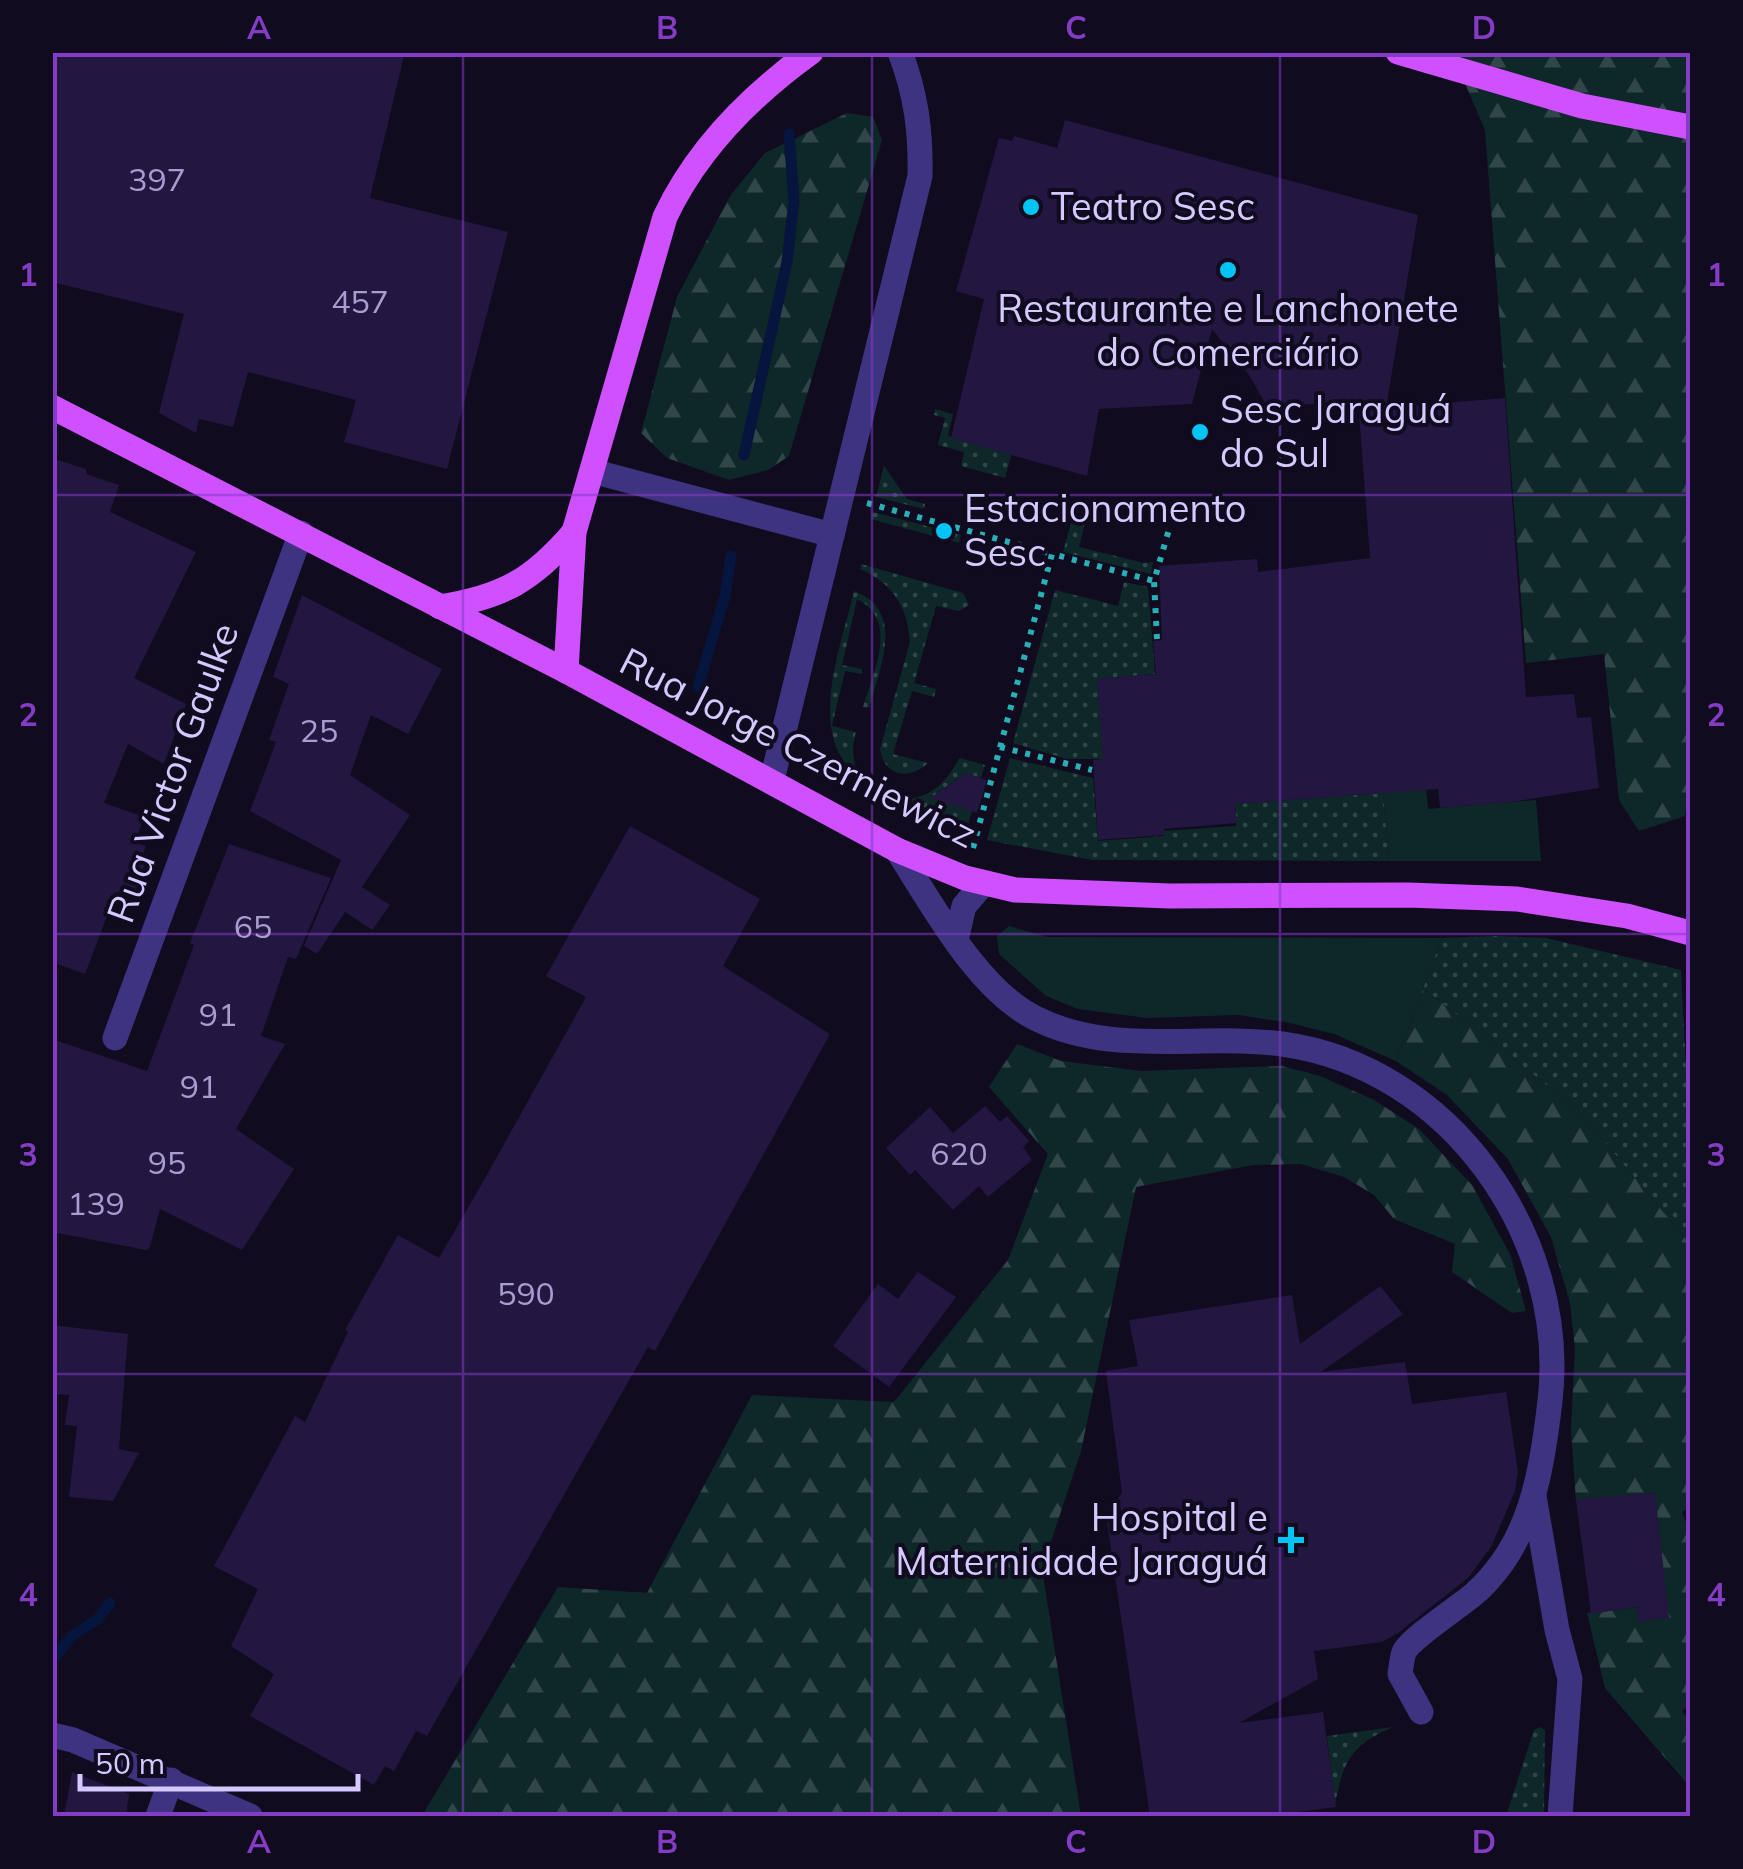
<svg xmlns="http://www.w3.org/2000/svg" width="1743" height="1869" viewBox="0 0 1743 1869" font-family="Mulish,sans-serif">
<defs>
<pattern id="grass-dots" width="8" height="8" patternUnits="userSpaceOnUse" patternTransform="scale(2.5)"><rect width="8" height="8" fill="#0e2829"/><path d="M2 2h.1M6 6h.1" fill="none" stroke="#304649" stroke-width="1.8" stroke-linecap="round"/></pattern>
<pattern id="forest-firs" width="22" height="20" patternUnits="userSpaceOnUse" patternTransform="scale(2.5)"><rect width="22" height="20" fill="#0e2829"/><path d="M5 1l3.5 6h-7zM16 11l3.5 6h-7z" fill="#304649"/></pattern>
</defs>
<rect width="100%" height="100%" fill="#100b1f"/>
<g fill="url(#grass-dots)">
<polygon points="935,409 953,414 948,436 1012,453 1005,478 961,466 964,452 938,445 945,418 934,415"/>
<polygon points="884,466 907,499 925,504 924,509 876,497"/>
<polygon points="873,512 961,535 959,543 871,519"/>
<polygon points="1072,519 1085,522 1079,547 1144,563 1153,562 1151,574 1063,552"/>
<path d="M861,564l102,29 6,12 -10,6 -23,-5 -22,77 22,6 -2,8 -22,-6 -19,63 35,9c-19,18 -44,13 -48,-14l30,-107c-2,-35 -18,-59 -50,-73z"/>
<polygon points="1124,582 1148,587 1155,674 1098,679 1104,759 1067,759 1013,743 1055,590 1118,606"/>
<path d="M854,591c53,20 25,78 15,117l-6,-1c10,-34 37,-87 -6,-108l-15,66 20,4v5l-17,-3 -13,55 24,6c-5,18 -4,30 5,45 -58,-38 -19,-132 -7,-186z"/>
<path d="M959,758l26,7 -4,13 -15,-5 -29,20 -2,6 37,12 -6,21 -70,-33c31,2 50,-14 63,-41z"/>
<polygon points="1010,758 1093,778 1098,841 1164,836 1164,831 1236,826 1235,804 1383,793 1389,861 1092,860 987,840"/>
<polygon points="1497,936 1546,938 1681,970 1690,1152 1690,1244 1577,1109 1423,988 1442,938"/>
<path d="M1393,1727c-42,18 -50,34 -58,78l-8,-69z"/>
<polygon points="1540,1727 1545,1730 1544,1816 1506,1816 1534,1730"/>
</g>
<g fill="url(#forest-firs)">
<polygon points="1452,53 1690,53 1690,762 1685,816 1639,831 1619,800 1604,654 1526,663 1485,130"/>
<polygon points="847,113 873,117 882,140 789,456 768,470 729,480 667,458 641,433 677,297 730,196 765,153"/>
<polygon points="1423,988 1577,1109 1690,1244 1690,1507 1682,1512 1690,1533 1690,1704 1682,1711 1690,1721 1690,1787 1605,1688 1587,1613 1666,1604 1654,1493 1576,1502 1571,1429 1575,1348 1570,1303 1551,1237 1508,1159 1447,1095 1396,1061"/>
<polygon points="1017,1044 1061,1061 1141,1071 1282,1066 1320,1076 1374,1100 1419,1129 1472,1185 1510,1254 1526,1311 1512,1313 1452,1272 1455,1244 1394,1219 1374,1195 1344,1177 1301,1164 1253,1165 1136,1187 1081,1451 1042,1569 1081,1816 422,1816 558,1587 647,1593 752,1395 894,1402 1008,1260 1048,1154 989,1087"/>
</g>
<g fill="#0e2829">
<polygon points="1424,769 1428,809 1536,800 1541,861 1389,861 1383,793"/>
<polygon points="1009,926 1047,937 1442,938 1396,1061 1334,1034 1290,1023 1239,1015 1147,1018 1078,1009 1046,996 999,954 997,936"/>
</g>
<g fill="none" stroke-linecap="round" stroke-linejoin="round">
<g stroke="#06153d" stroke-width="11">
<polyline points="744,455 787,262 794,201 789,134"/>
<polyline points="698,687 725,596 731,556"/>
<polyline points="52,1660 72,1636 98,1619 110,1603"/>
</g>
</g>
<g fill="#231641">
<polygon points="52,52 405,52 370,198 508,232 447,469 344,442 356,400 248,372 233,427 199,419 196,433 159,413 184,314 52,282"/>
<polygon points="1065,120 1418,215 1386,408 1505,398 1526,697 1574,694 1577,718 1591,717 1599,788 1512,802 1440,808 1438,789 1235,804 1237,823 1164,829 1164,835 1098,840 1093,760 1103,759 1097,679 1156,674 1153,641 1162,640 1159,566 1257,559 1258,572 1370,558 1358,400 1268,408 1249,375 1212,329 1192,404 1099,409 1087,476 951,438 984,299 956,291 999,138 1012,141 1014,136 1057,148"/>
<polygon points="52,458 86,469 86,474 119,485 110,512 196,552 134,678 186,704 164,764 128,744 104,803 144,817 135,843 146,846 143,854 148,855 133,898 116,892 85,974 52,962"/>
<polygon points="302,595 442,669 408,734 371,715 350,775 410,815 362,887 390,905 372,930 345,912 317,954 304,946 341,860 250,811 276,742 269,740 289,684 273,677"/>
<polygon points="966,773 987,780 977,813 930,798"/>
<polygon points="630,826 760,899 723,966 830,1034 655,1351 648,1347 427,1736 416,1731 394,1771 385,1766 374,1785 250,1716 274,1674 231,1646 258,1589 214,1566 295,1416 305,1422 348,1332 345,1330 398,1235 439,1258 484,1180 586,997 546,976"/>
<polygon points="229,844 331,878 296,959 288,957 261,1036 285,1044 236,1129 294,1169 242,1250 160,1209 150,1247 146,1250 52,1232 52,1039 147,1071 194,945 190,943"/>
<polygon points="985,1106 1000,1122 1007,1116 1029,1141 1023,1147 1032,1160 988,1197 979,1186 953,1210 915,1170 910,1175 886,1148 930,1107 953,1133"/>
<polygon points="918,1272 956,1297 889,1387 833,1346 878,1284 898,1299"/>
<polygon points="1380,1286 1403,1314 1321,1372 1405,1362 1412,1404 1506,1392 1518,1471 1515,1491 1491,1547 1468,1578 1398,1633 1382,1642 1314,1651 1318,1679 1239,1723 1323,1712 1336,1807 1266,1816 1150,1816 1106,1515 1122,1493 1106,1371 1138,1366 1129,1320 1292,1295 1300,1344"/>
<polygon points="52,1325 128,1334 119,1449 139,1453 113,1501 69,1497 77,1426 65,1425 69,1395 52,1394"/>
<polygon points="1655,1493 1669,1618 1638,1622 1637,1607 1591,1614 1576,1499"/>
<polygon points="72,1772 129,1794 126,1816 64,1816"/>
</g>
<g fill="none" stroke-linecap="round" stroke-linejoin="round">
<g stroke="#27b0b5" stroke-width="6" stroke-dasharray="5 8" stroke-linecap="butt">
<polyline points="867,503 1052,554"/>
<polyline points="1157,639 1154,581 1170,526"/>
<polyline points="1000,747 1092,770"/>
<polyline points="973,848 1052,554 1154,581"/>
</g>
<g stroke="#3e3381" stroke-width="25">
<polyline points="592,471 832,535"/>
<path d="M772,780l148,-604c1,-45 -4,-82 -20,-124"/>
<path d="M897,850c35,54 80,139 138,168 77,39 165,15 247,26 168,23 287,193 268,357 -6,51 -14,109 -42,153 -8,13 -22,30 -34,40 -15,13 -63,44 -70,58 -2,6 -3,15 -4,22l21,38"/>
<polyline points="956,940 964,906 983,884"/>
<polyline points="115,1038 301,533"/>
<polyline points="1534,1496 1557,1630 1570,1679 1560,1816"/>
<polyline points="52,1735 73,1740 250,1816"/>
<polyline points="158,1816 171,1780"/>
</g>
<g stroke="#cf50ff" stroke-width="25">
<polyline points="1398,52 1582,106 1690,127"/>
<polyline points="52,407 566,671 897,850 965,878 1015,890 1169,896 1408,895 1517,899 1627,916 1690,933"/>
<path d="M440,607c63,-10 93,-27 134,-75"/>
<path d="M566,671l8,-139 91,-315c32,-68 85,-121 146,-165"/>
</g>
</g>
<path fill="none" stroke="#843cc5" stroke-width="2.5" stroke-opacity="0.55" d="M463,52v1764M872,52v1764M1280,52v1764M52,495h1638M52,934h1638M52,1374h1638"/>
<g fill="#00c4f4" stroke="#100b1f" stroke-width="4">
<circle cx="1031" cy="207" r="10"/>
<circle cx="1228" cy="270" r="10"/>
<circle cx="1200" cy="432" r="10"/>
<circle cx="944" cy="531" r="10"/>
<path d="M1286 1525h10v10h10v10h-10v10h-10v-10h-10v-10h10z"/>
</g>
<g text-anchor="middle" stroke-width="8" stroke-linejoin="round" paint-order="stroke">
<g font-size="32" fill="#a89cd0">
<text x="157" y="191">397</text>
<text x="360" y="313">457</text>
<text x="319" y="742">25</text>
<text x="253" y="938">65</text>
<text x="218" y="1026">91</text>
<text x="199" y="1098">91</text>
<text x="959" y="1165">620</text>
<text x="167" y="1174">95</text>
<text x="96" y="1215">139</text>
<text x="526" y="1305">590</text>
</g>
<g font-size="38" fill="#d5c9ff" stroke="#100b1f" text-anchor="start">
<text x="1051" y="220">Teatro Sesc</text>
<text x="1228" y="322" text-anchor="middle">Restaurante e Lanchonete<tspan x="1228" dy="44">do Comerciário</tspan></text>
<text x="1220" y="423">Sesc Jaraguá<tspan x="1220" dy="44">do Sul</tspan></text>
<text x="964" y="522">Estacionamento<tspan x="964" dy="44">Sesc</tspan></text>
<text x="1268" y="1531" text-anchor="end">Hospital e<tspan x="1268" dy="44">Maternidade Jaraguá</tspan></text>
</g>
<g font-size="38" fill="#d5c9ff" stroke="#100b1f">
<text transform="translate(798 748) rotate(27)" y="13">Rua Jorge Czerniewicz</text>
<text transform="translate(173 773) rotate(-70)" y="13">Rua Victor Gaulke</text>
</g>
</g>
<rect width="1743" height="1869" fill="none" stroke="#100b1f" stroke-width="110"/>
<path d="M80 1774v15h278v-15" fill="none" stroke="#d5c9ff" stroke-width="5"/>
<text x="95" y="1774" font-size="30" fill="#d5c9ff" stroke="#100b1f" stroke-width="8" paint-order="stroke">50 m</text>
<rect x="55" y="55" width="1633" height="1759" fill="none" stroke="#843cc5" stroke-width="4"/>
<g font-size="32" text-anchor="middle" font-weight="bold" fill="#843cc5">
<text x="259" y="39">A</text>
<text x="667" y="39">B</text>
<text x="1076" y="39">C</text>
<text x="1484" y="39">D</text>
<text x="28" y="286">1</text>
<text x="1716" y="286">1</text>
<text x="28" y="726">2</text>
<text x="1716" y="726">2</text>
<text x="28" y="1166">3</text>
<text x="1716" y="1166">3</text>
<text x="28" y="1606">4</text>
<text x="1716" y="1606">4</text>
<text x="259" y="1853">A</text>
<text x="667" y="1853">B</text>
<text x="1076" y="1853">C</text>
<text x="1484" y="1853">D</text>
</g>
</svg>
